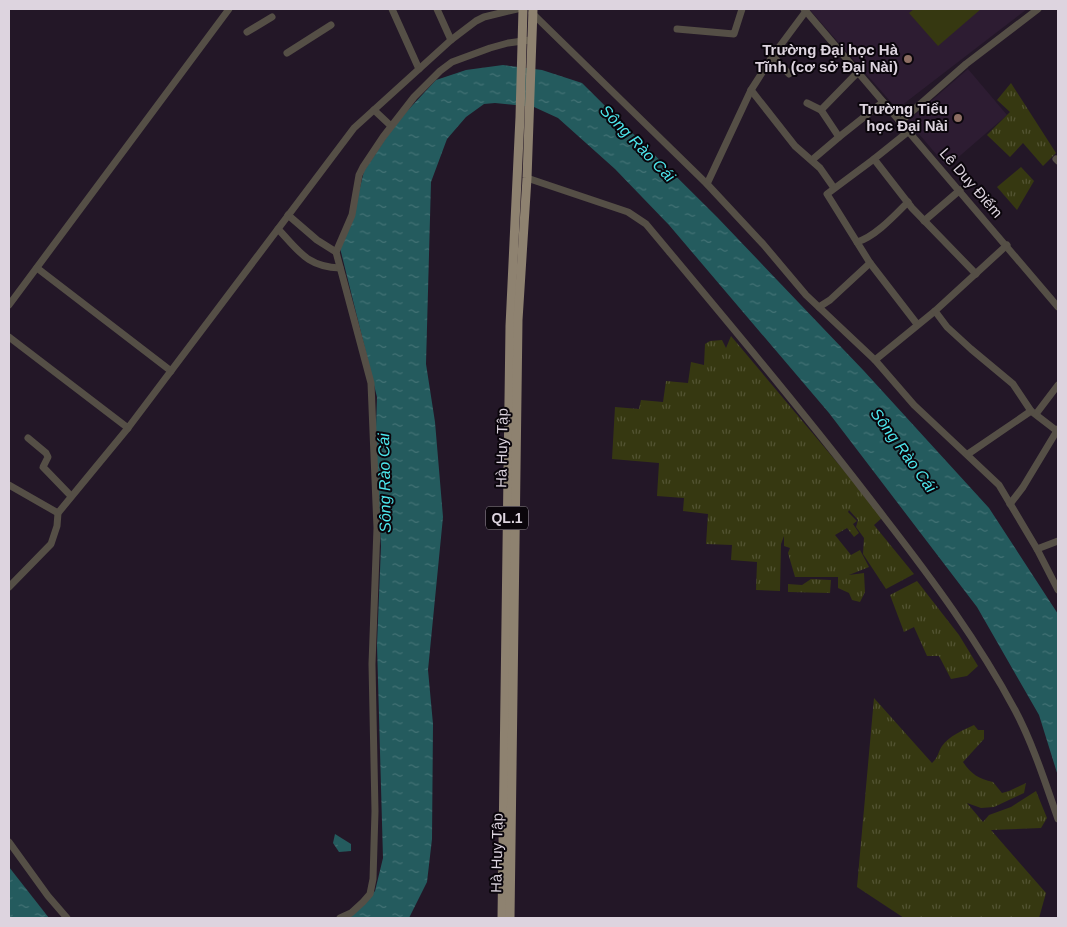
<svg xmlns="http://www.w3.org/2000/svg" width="1067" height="927" viewBox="0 0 1067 927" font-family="Helvetica,sans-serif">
<defs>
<pattern id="grass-tufts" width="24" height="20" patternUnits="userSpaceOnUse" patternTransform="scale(1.25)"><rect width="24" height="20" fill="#363811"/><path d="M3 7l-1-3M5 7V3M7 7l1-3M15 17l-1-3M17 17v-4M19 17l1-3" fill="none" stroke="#535433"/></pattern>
<pattern id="water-ripples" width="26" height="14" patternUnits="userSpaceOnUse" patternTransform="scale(1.25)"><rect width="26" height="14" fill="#245b5e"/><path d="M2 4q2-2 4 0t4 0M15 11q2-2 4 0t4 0" fill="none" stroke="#437275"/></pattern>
</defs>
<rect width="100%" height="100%" fill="#231727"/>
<g fill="#2d1c32">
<polygon points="809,9 1027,9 897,109"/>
<polygon points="968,69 1007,115 947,167 908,121"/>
</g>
<g fill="url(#grass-tufts)">
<polygon points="1011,83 1056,153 1043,166 1023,143 1010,157 987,135 1010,112 997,100"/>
<polygon points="1021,167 1034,181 1017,210 997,187"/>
<polygon points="731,336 883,517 874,525 914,574 886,589 863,554 864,538 856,527 858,520 849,510 848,512 857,521 853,524 859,533 854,537 847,528 835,535 851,555 860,550 869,567 849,575 864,573 865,592 860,602 852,600 849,593 838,588 838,577 795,577 788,553 790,548 784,546 784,536 781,544 780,591 756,590 757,562 731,560 732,545 706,544 708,514 683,511 684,498 657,496 659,463 612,459 615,407 639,409 641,400 663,402 666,381 688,383 691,362 704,365 705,344 710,341 722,340 726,348"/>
<polygon points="811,579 831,580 830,593 788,592 788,584 802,585"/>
<polygon points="917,581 959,635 978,666 967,676 951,679 939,656 927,656 914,627 904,632 890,595"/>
<path d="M874,698l58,65c6,-5 6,-11 10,-17 7,-10 21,-16 32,-21l4,5h6v9l-21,23c8,12 16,17 30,20l9,11 7,-2 17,-8 -2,10 -30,14 -13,1 -14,-5 16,19 6,-7 22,-8 25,-16 11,27 -6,10 -50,2 55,63 -7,25h-135l-47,-31z"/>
</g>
<polygon fill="#363811" points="914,9 981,9 938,46 909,13"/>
<g fill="url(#water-ripples)">
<polygon points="503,65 542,70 582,83 717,217 864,371 989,508 1058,614 1058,776 1039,715 977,607 829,413 669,225 615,169 558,118 534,107 495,103 484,104 466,117 447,139 431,182 426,364 435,422 443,517 428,670 433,724 432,839 427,882 409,918 347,918 351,916 375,891 383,858 377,645 381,546 375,457 377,397 340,248 353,216 364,171 396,123 436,80 466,70"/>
<polygon points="335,834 351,844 351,851 339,852 333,843"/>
<polygon points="9,867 49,918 9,918"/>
</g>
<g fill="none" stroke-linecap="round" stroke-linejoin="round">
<g stroke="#554f46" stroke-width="7">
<polyline points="392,9 419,69"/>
<polyline points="437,9 451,40"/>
<polyline points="804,9 1058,307"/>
<polyline points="532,13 707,184 763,244 806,295 875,360"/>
<polyline points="677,29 734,34 742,9"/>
<polyline points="247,32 272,17"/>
<polyline points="287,53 331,25"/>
<polyline points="773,56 789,74"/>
<polyline points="751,90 795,146 820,168 834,188"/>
<polyline points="807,103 821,110 839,137"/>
<polyline points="374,110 391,126"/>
<polyline points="821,110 858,72"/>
<polyline points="900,122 966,64 1038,9"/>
<polyline points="909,131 874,159 912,208 976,274"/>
<polyline points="874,159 827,194 870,263 917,324"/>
<polyline points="1056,159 1058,161"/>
<polyline points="812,160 839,137 883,102"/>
<path d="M527,178l101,34 18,12c81,97 162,193 238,293 48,62 94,124 131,193 18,34 30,72 43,109"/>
<polyline points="707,184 751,90 774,54 806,11"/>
<polyline points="288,215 317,240 336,252"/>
<polyline points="924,221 960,190"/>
<path d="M278,229c21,22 29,38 62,39"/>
<path d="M857,242c18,-5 38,-27 51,-40"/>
<polyline points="1007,245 935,311 875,360 914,405 999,485 1037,549 1058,590"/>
<polyline points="37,268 171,371"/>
<polyline points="9,305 229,9"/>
<polyline points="819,307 830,300 870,263"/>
<polyline points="935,311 947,327 971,349 1013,384 1031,411 1057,431"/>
<polyline points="9,337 128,428 354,128 451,40 476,21 484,17 517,9"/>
<polyline points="1036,414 1058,385"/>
<polyline points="28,438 46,453 48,457 43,467 71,496"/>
<polyline points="968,454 1031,411"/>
<polyline points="9,485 58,513"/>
<polyline points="1010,504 1023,487 1058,429"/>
<polyline points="1037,549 1058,541"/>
<polyline points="9,587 51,544 57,526 58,513 128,428"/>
<polyline points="9,842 48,896 67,918"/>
<polyline points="340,918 351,913 363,902 370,894 373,879 375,811 372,664 377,528 371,383 336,252 352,215 359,175 363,167 383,137 414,97 440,71 452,62 490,48 508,43 530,40"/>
</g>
<g stroke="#8e8270" stroke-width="9">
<polyline points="502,918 510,326 520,117 523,9"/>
<polyline points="510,918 518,320 527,178 533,9"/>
</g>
</g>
<g fill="#8d6e63" stroke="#0a050b" stroke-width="2">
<circle cx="908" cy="59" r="5"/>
<circle cx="958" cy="118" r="5"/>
</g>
<g text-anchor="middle" stroke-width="4" stroke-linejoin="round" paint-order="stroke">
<rect fill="#0a050b" stroke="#9e969f" stroke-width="1" x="486" y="506.5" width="42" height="23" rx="4"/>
<g font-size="14" font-weight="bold" fill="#ddd4df">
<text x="507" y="523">QL.1</text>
</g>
<g font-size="15" font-weight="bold" fill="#ddd4df" stroke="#0a050b" text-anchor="end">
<text x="898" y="55">Trường Đại học Hà<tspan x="898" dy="17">Tĩnh (cơ sở Đại Nài)</tspan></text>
<text x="948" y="114">Trường Tiểu<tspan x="948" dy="17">học Đại Nài</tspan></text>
</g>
<g font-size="15" fill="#ddd4df" stroke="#0a050b">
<text transform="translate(971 183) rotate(49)" y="5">Lê Duy Điếm</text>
<text transform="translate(502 448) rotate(-89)" y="5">Hà Huy Tập</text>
<text transform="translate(497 853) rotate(-89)" y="5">Hà Huy Tập</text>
</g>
<g font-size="16" font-style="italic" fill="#4de6ec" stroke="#0a050b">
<text transform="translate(638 143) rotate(46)" y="6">Sông Rào Cái</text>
<text transform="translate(904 450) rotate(54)" y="6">Sông Rào Cái</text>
<text transform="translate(384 483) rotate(-91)" y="6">Sông Rào Cái</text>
</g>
</g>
<rect width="1067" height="927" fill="none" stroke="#ddd4df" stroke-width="20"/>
</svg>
